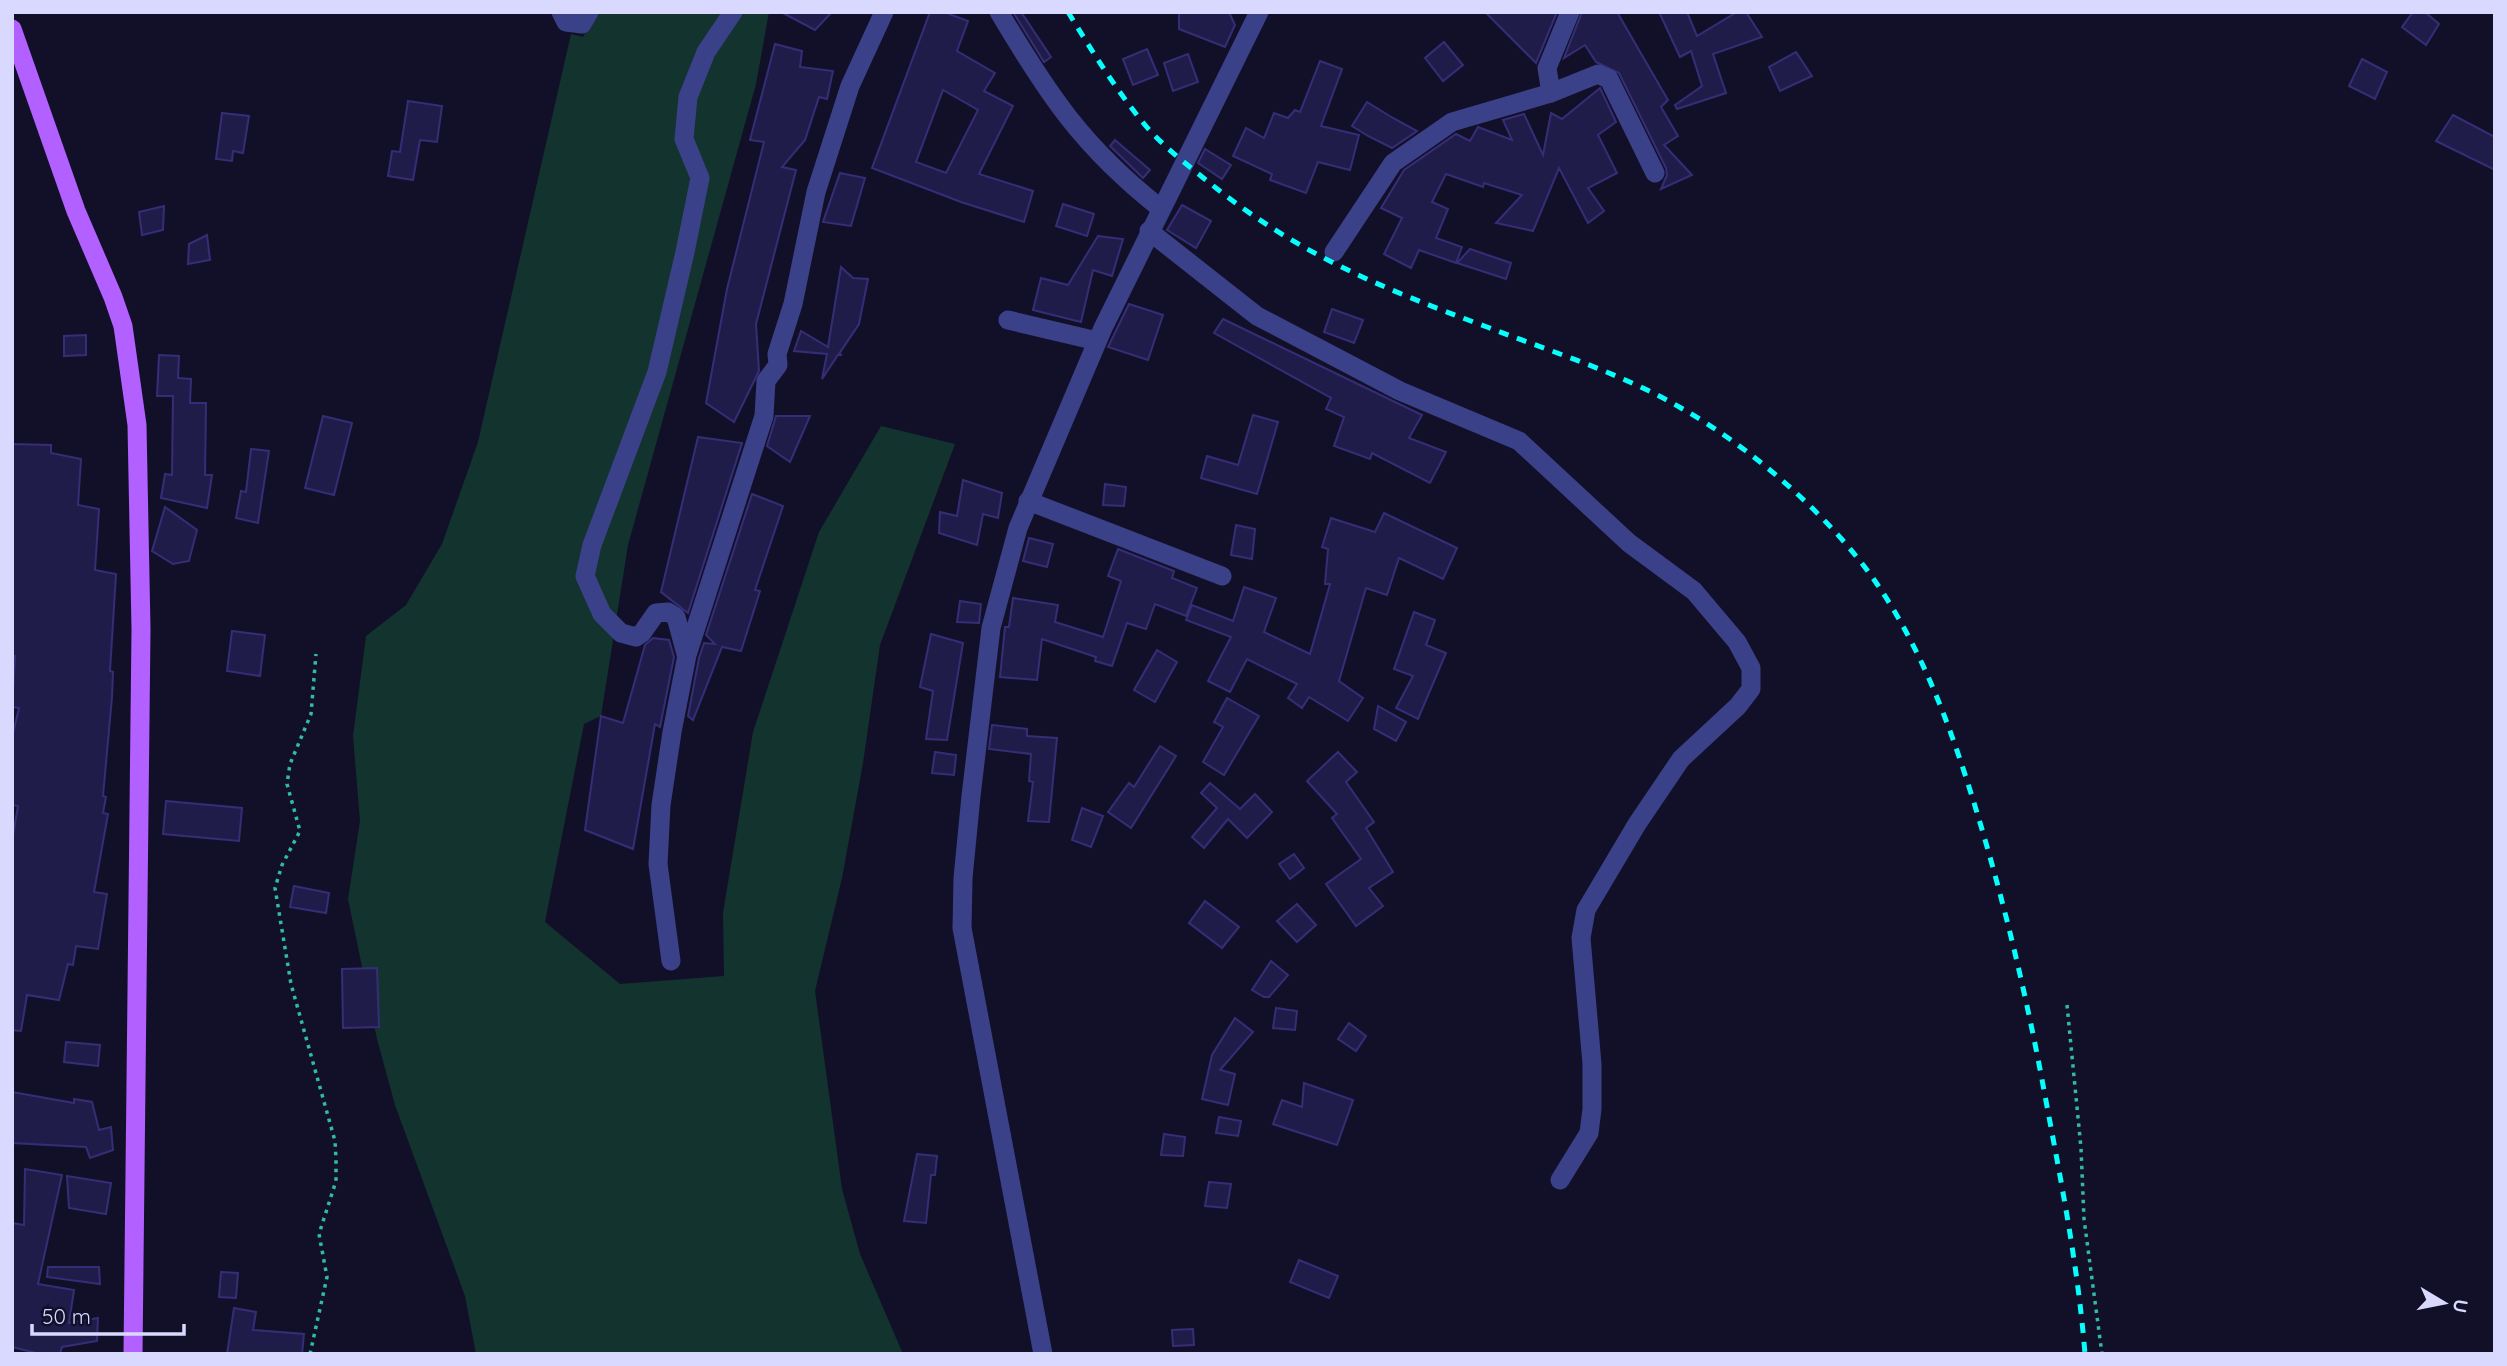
<svg xmlns="http://www.w3.org/2000/svg" width="2507" height="1366" viewBox="0 0 2507 1366" font-family="Quicksand,sans-serif">
<rect width="100%" height="100%" fill="#121029"/>
<polygon fill="#13332f" points="597,12 769,12 756,84 628,545 601,716 584,724 545,922 620,984 724,976 723,913 753,732 819,532 881,426 955,444 880,645 863,763 842,878 815,991 842,1189 860,1254 903,1354 476,1354 465,1296 395,1105 377,1039 348,899 360,821 353,736 366,636 406,605 442,544 478,442 571,34 583,37"/>
<g fill="#201c4a" stroke="#352e77" stroke-width="2" fill-rule="evenodd">
<polygon points="781,12 832,12 815,30"/>
<path d="M930,12h14l24,9 -11,30 38,22 -11,18 29,15 -34,68 54,17 -9,31 -63,-20 -89,-34zM943,90l35,20 -32,63 -30,-11z"/>
<polygon points="1013,12 1021,12 1051,57 1044,62"/>
<polygon points="1179,12 1229,12 1235,25 1225,47 1179,29"/>
<polygon points="1485,12 1557,12 1536,63"/>
<polygon points="1582,12 1617,12 1668,100 1661,107 1678,136 1664,145 1692,175 1661,189 1667,175 1666,168 1619,73 1596,62 1585,45 1564,58"/>
<polygon points="1659,12 1687,12 1697,36 1737,12 1746,12 1762,37 1713,54 1726,93 1677,109 1675,105 1702,86 1691,51 1680,57"/>
<polygon points="2413,12 2425,12 2439,24 2426,45 2402,27"/>
<polygon points="1444,42 1463,65 1443,81 1425,58"/>
<polygon points="775,44 802,51 800,67 833,71 827,99 819,97 805,140 782,167 796,170 756,324 759,371 734,422 706,403 727,289 764,142 750,140"/>
<polygon points="1147,49 1158,75 1133,85 1123,59"/>
<polygon points="1796,52 1812,76 1780,91 1769,67"/>
<polygon points="1188,54 1198,82 1173,91 1164,63"/>
<polygon points="2362,59 2387,72 2375,99 2349,86"/>
<polygon points="1320,61 1342,69 1321,126 1359,135 1350,170 1318,162 1306,193 1270,180 1272,174 1233,156 1246,128 1264,138 1274,113 1288,118 1295,110 1300,112"/>
<polygon points="1600,88 1616,122 1598,135 1617,173 1588,188 1604,211 1588,223 1559,168 1533,231 1496,223 1522,195 1484,183 1483,187 1446,174 1432,202 1448,209 1436,238 1462,247 1456,263 1419,250 1411,268 1384,254 1402,218 1381,208 1404,170 1456,134 1470,141 1478,127 1512,140 1503,120 1524,114 1543,155 1551,113 1562,119"/>
<polygon points="408,101 442,106 437,142 420,140 413,180 388,176 392,151 400,152"/>
<polygon points="1367,102 1393,118 1417,131 1392,148 1368,136 1352,126"/>
<polygon points="222,113 249,116 243,153 233,151 232,161 216,159"/>
<polygon points="2453,115 2495,137 2495,170 2436,141"/>
<polygon points="1115,140 1150,170 1143,178 1110,146"/>
<polygon points="1205,149 1231,165 1222,179 1198,163"/>
<polygon points="840,173 865,178 851,226 823,222"/>
<polygon points="1063,204 1094,214 1087,236 1056,226"/>
<polygon points="1182,205 1211,221 1196,248 1167,230"/>
<polygon points="164,206 163,230 142,235 139,212"/>
<polygon points="207,235 210,260 188,264 189,244"/>
<polygon points="1098,236 1123,239 1112,276 1093,270 1081,322 1033,310 1041,278 1068,285"/>
<polygon points="1470,249 1511,263 1506,279 1457,263"/>
<polygon points="841,267 853,278 868,279 859,324 839,354 842,355 838,355 822,379 827,354 794,351 801,331 828,347"/>
<polygon points="1129,304 1163,315 1148,360 1108,347"/>
<polygon points="1332,309 1363,320 1354,343 1324,332"/>
<polygon points="1223,319 1422,415 1409,438 1446,452 1430,483 1372,453 1370,459 1334,446 1344,417 1326,409 1331,398 1214,333"/>
<polygon points="86,335 86,355 64,356 64,336"/>
<polygon points="159,355 179,356 178,378 191,379 190,403 206,403 205,475 212,475 207,508 161,498 165,474 172,475 173,396 157,396"/>
<polygon points="1253,415 1278,422 1257,494 1201,478 1207,456 1238,465"/>
<polygon points="323,416 352,423 334,495 305,488"/>
<polygon points="776,416 810,416 790,462 767,446"/>
<polygon points="698,437 742,443 688,613 661,592"/>
<polygon points="12,444 51,445 51,453 81,459 78,505 99,509 95,570 116,574 110,671 113,672 112,697 103,796 106,797 103,813 108,814 94,892 107,894 98,949 76,946 73,965 68,964 59,1000 27,995 21,1031 12,1030 12,841 18,806 12,805 12,737 19,708 12,707 15,656 12,656"/>
<polygon points="251,449 269,451 258,523 236,518 241,491 246,492"/>
<polygon points="963,480 1002,493 998,518 983,514 977,545 939,533 940,512 957,516"/>
<polygon points="1105,484 1126,487 1124,506 1103,505"/>
<polygon points="752,494 783,506 755,590 760,591 741,651 722,647 693,720 688,716 699,658 704,643 715,644 706,635"/>
<polygon points="165,507 197,530 189,561 173,564 152,551"/>
<polygon points="1384,513 1457,548 1443,579 1399,558 1387,595 1366,588 1339,681 1363,698 1348,721 1309,697 1302,708 1288,698 1297,684 1247,659 1230,692 1208,681 1231,637 1186,620 1192,605 1233,621 1244,587 1276,598 1264,632 1310,654 1330,584 1325,584 1328,549 1322,547 1331,518 1375,532"/>
<polygon points="1236,525 1255,529 1252,559 1231,555"/>
<polygon points="1029,538 1053,544 1047,567 1023,561"/>
<polygon points="1118,549 1174,571 1172,578 1197,588 1186,616 1155,604 1146,629 1127,623 1112,666 1095,661 1096,657 1042,639 1037,680 1000,677 1005,627 1009,627 1013,598 1058,605 1055,622 1103,637 1121,581 1108,576"/>
<polygon points="960,601 981,604 979,623 957,622"/>
<polygon points="1414,612 1435,620 1426,645 1446,653 1418,719 1396,708 1413,676 1394,669"/>
<polygon points="232,631 265,635 260,676 227,671"/>
<polygon points="931,634 963,643 947,740 926,739 933,691 920,687"/>
<polygon points="653,638 669,640 674,657 660,727 655,724 633,849 585,830 601,716 623,723 645,645"/>
<polygon points="1157,650 1177,662 1155,702 1134,690"/>
<polygon points="1227,698 1259,716 1224,775 1203,762 1223,727 1214,722"/>
<polygon points="1378,706 1406,722 1396,741 1374,729"/>
<polygon points="992,725 1027,729 1027,736 1057,738 1049,822 1028,821 1033,782 1029,781 1031,754 989,749"/>
<polygon points="1160,746 1176,756 1131,828 1108,812 1129,783 1134,787"/>
<polygon points="935,752 956,755 954,775 932,773"/>
<polygon points="1338,752 1357,772 1346,782 1374,822 1366,828 1393,872 1369,888 1383,906 1356,926 1326,884 1361,859 1332,818 1337,814 1307,781"/>
<polygon points="1210,783 1240,809 1255,794 1272,812 1247,838 1228,819 1204,848 1192,837 1217,808 1201,793"/>
<polygon points="166,801 242,808 239,841 163,834"/>
<polygon points="1082,808 1103,816 1091,847 1072,840"/>
<polygon points="1294,854 1304,868 1290,879 1279,864"/>
<polygon points="294,886 329,893 326,913 290,907"/>
<polygon points="1205,901 1239,927 1222,948 1189,923"/>
<polygon points="1297,904 1316,925 1297,942 1277,921"/>
<polygon points="1271,961 1288,975 1269,997 1264,997 1252,990"/>
<polygon points="377,968 379,1027 343,1028 342,969"/>
<polygon points="1276,1008 1297,1011 1295,1030 1273,1028"/>
<polygon points="1235,1018 1253,1032 1220,1070 1235,1074 1228,1105 1202,1099 1212,1055"/>
<polygon points="1349,1023 1366,1036 1356,1051 1338,1039"/>
<polygon points="66,1042 100,1045 98,1066 64,1062"/>
<polygon points="1304,1083 1353,1100 1337,1145 1273,1124 1282,1100 1302,1107"/>
<polygon points="12,1092 74,1103 74,1099 92,1102 99,1130 111,1127 113,1150 90,1158 86,1147 12,1143"/>
<polygon points="1219,1117 1241,1121 1238,1136 1216,1133"/>
<polygon points="1164,1134 1185,1137 1183,1156 1161,1155"/>
<polygon points="917,1154 937,1156 935,1175 931,1175 926,1223 904,1221"/>
<polygon points="25,1169 62,1175 38,1284 74,1290 69,1323 98,1318 97,1341 62,1347 60,1354 40,1354 12,1347 12,1223 24,1225"/>
<polygon points="67,1176 111,1183 106,1214 69,1208"/>
<polygon points="1209,1182 1231,1184 1227,1208 1205,1206"/>
<polygon points="1299,1260 1338,1276 1329,1298 1290,1282"/>
<polygon points="48,1267 99,1267 100,1284 47,1277"/>
<polygon points="221,1272 238,1273 236,1298 219,1297"/>
<polygon points="234,1308 256,1312 253,1330 304,1334 302,1354 227,1354"/>
<polygon points="1193,1329 1194,1345 1173,1346 1172,1330"/>
</g>
<g fill="none" stroke-linecap="round" stroke-linejoin="round">
<g stroke="#30bca4" stroke-width="3.5" stroke-dasharray="3.5 5" stroke-linecap="butt">
<polyline points="2067,1005 2081,1148 2084,1219 2102,1354"/>
<polyline points="310,1354 327,1277 319,1234 336,1181 336,1159 335,1141 291,984 275,888 282,865 300,831 287,784 290,764 311,714 316,654"/>
</g>
<g stroke="#3b4188" stroke-width="19">
<polyline points="561,12 566,22 582,24 589,12"/>
<path d="M999,12c50,84 84,135 161,196"/>
<polyline points="1570,12 1547,68 1551,93 1598,74 1609,79 1655,173"/>
<polyline points="1149,231 1257,316 1400,391 1519,441 1629,543 1694,591 1737,642 1751,668 1751,689 1738,706 1681,759 1637,824 1586,910 1581,938 1592,1064 1592,1109 1589,1133 1560,1180"/>
<polyline points="1334,252 1393,163 1452,122 1551,93"/>
<polyline points="1008,320 1097,341"/>
<polyline points="1028,501 1222,576"/>
<polyline points="686,654 676,617 668,612 656,613 642,633 636,637 621,633 602,614 585,576 592,545 657,372 685,252 700,178 684,139 688,97 706,52 733,12"/>
<polyline points="671,961 658,864 661,805 672,732 687,655 764,416 766,381 778,365 777,354 793,304 816,192 850,86 884,12"/>
<polyline points="1043,1354 962,928 963,878 971,796 991,628 1018,528 1103,328 1259,12"/>
</g>
<polyline stroke="#b260ff" stroke-width="19" points="12,29 76,211 113,297 123,326 137,425 141,629 133,1354"/>
<path stroke="#05fffc" stroke-width="5" stroke-dasharray="10 9" stroke-linecap="butt" d="M1068,12c24,39 48,78 77,113 18,21 40,38 61,55 89,73 175,108 281,147 65,25 134,46 194,81 71,40 150,109 196,176 50,73 79,158 104,242 27,91 48,182 65,275 16,85 32,166 39,253"/>
</g>
<rect width="2507" height="1366" fill="none" stroke="#d9d9ff" stroke-width="28"/>
<g transform="translate(2444 1303) rotate(100)" stroke="#121029" stroke-width="5" paint-order="stroke">
<path d="M0-5L12 26L0 18L-12 26Z" fill="#d9d9ff"/>
<text y="-10" font-size="19" font-weight="bold" text-anchor="middle" fill="#d9d9ff">U</text>
</g>
<path d="M32 1324v10h152v-10" fill="none" stroke="#d9d9ff" stroke-width="3.5"/>
<text x="42" y="1324" font-size="21" fill="#d9d9ff" stroke="#121029" stroke-width="5" paint-order="stroke">50 m</text>
</svg>
